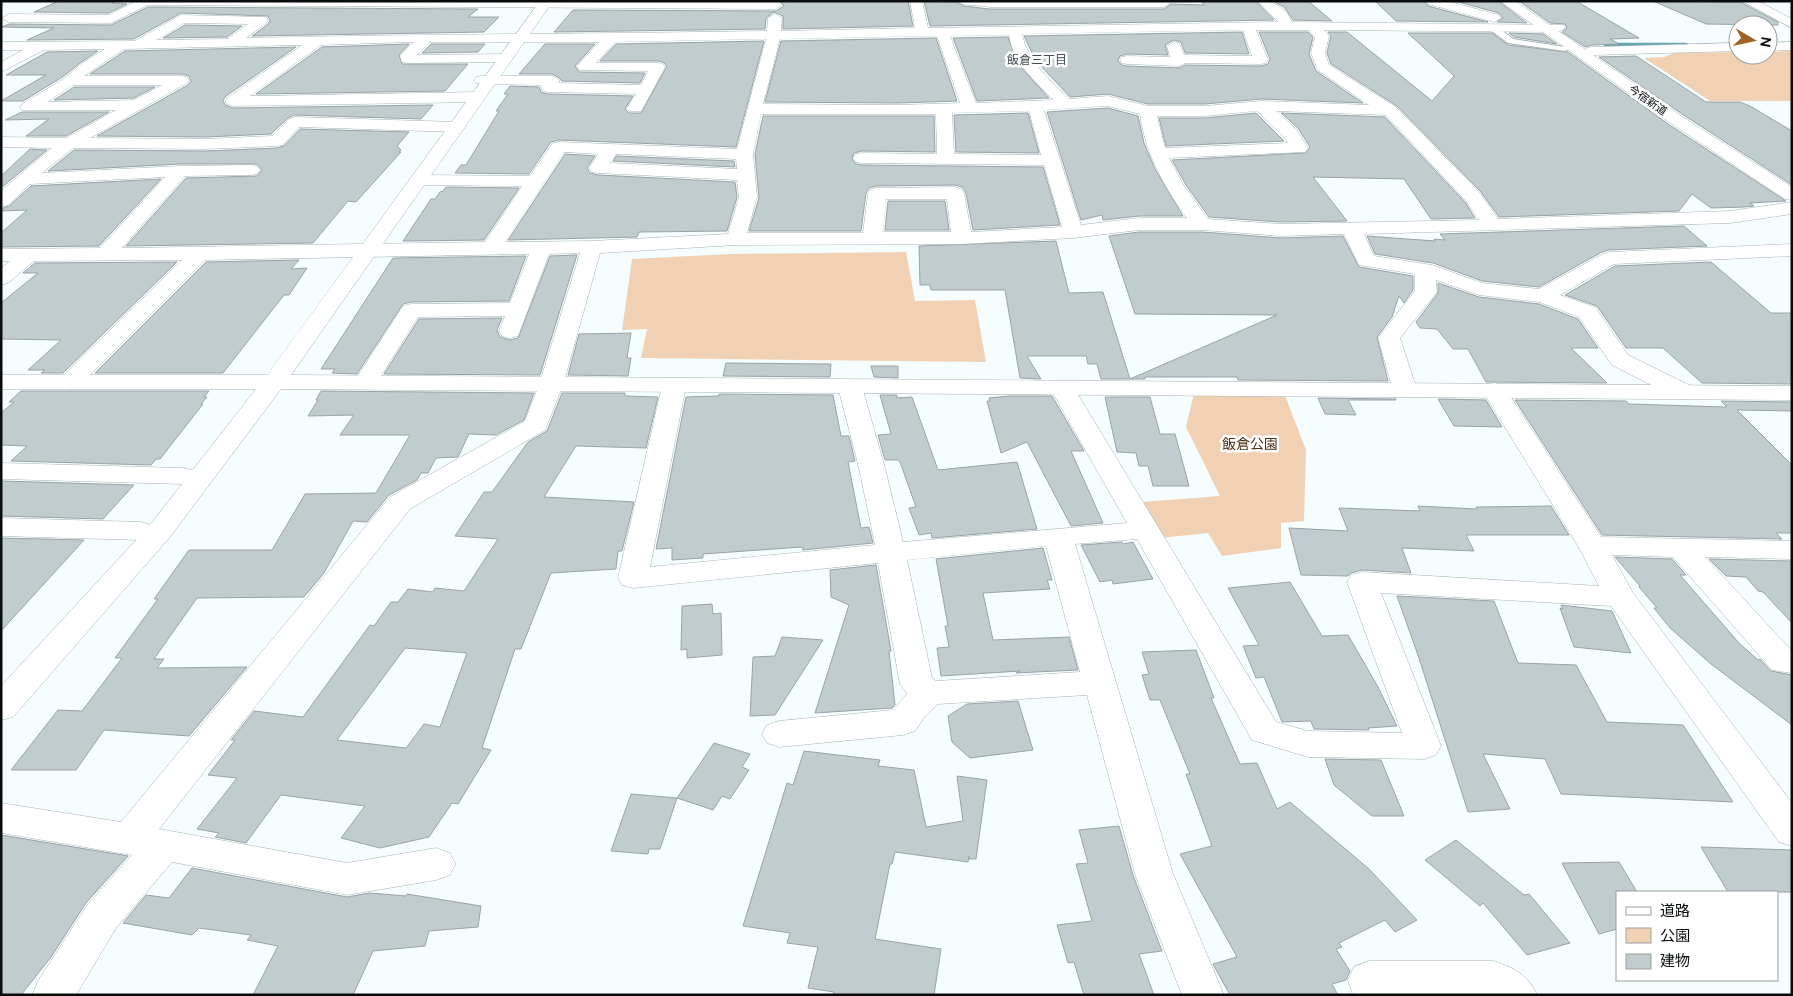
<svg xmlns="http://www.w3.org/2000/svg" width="1793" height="996" viewBox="0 0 1793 996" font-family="'DM Sans','Noto Sans JP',sans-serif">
<rect width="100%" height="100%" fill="#f6fdfe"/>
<g fill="#f0d1b4">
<polygon points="1792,51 1792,101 1710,101 1644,58 1664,57 1674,53 1738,52 1738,55 1768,55 1768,52"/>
<polygon points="906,252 915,301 975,300 986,362 641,358 647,329 622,330 632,259 730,254"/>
<polygon points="1194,393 1284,393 1306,450 1304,521 1281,523 1281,548 1222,556 1208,533 1160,538 1142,502 1220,496 1186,427"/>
</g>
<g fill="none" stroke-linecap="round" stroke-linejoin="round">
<polyline stroke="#64a8b2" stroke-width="4.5" points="1606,45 1686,45"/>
</g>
<g fill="#c0ccce" stroke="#98a4a6" fill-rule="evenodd">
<polygon points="59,1 116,1 112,3 127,4 109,13 34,12"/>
<polygon points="780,1 908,1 913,26 783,29 783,16 774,12 766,18 765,29 554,32 573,10 776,11 784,6"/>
<polygon points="924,1 957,2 964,6 989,9 1164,9 1171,4 1204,5 1201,1 1256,1 1274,20 930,26"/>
<polygon points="1273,1 1308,1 1332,21 1293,20 1284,7"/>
<polygon points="1375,1 1424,1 1428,6 1488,22 1396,21"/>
<polygon points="1455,1 1498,1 1527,23 1497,22 1503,18 1499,13"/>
<polygon points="1519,1 1576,1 1639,38 1610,39 1619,44 1592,45 1585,47 1562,32 1567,28 1565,24 1550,23"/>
<polygon points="1653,1 1740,2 1778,22 1778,25 1706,24"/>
<polygon points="148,7 478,9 468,17 499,17 484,32 252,36 268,24 270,21 268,16 181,13 134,39 27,40 54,28 2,27 9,24 111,25"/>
<polygon points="185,25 242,26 227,37 163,38"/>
<polygon points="1242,32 1249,54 1185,53 1181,42 1174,40 1165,45 1168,55 1127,54 1120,56 1118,61 1122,65 1127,66 1179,68 1185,65 1261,66 1268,64 1270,59 1259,32 1308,32 1313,37 1309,54 1316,71 1363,103 1261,99 1205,104 1148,104 1108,94 1070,97 1036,61 1024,36"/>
<polygon points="1328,32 1347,32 1432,101 1454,76 1408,33 1492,33 1508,45 1568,52 1671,126 1786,201 1750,203 1754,206 1744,207 1711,208 1692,194 1679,211 1499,217 1481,192 1397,106 1331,64 1327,53 1331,36"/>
<polygon points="1509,33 1543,34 1557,44 1514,37"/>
<polygon points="1008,37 1018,64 1049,98 977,101 953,38"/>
<polygon points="936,38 957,101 898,103 765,102 781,41"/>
<polygon points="764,41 736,147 559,140 551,142 529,174 455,173 461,165 466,165 499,111 496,111 508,94 504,94 510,86 539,87 541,92 547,94 633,96 625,109 629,113 641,113 667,66 663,62 658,61 600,61 616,44"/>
<polygon points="409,44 399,55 402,64 468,64 445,91 256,94 322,47"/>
<polygon points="431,44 485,44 478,52 422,53"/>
<polygon points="545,44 595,44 575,66 579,72 645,73 640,83 562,81 558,77 552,74 519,74"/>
<polygon points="296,47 226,96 223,100 225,105 233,108 433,105 421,119 294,115 288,118 271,134 206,137 97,136 188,85 191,81 189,76 182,74 90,74 125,51"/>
<polygon points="98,51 80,63 64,76 23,101 1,101 46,75 6,75 47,52"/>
<polygon points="1636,56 1706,102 1740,102 1750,106 1792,131 1792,185 1685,116 1599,57"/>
<polygon points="74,87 155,87 134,98 54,100"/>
<polygon points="1108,108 1138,116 1144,143 1155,169 1183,216 1139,216 1103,220 1102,215 1081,220 1047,112"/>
<polygon points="22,112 109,112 66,136 26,136 49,119 5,120"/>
<polygon points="1028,113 1039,153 956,152 954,115"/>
<polygon points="1256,113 1284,141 1166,146 1159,118 1205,118"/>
<polygon points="1281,113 1385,117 1465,202 1475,218 1431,219 1404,179 1313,177 1347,221 1281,222 1209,217 1186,185 1172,160 1306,153 1310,147 1298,128"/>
<polygon points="763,116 934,116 935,152 862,151 854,153 852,159 856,164 862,165 1043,167 1060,225 973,230 966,193 962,187 955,185 877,186 869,188 866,193 861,231 749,231 759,198 755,154"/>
<polygon points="300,129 409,132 397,146 401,150 399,152 401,152 356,202 348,201 313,243 126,246 186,178 257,176 262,170 257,164 180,164 48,171 74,150 206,151 277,148 284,146"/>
<polygon points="30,149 47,150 1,188 1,176"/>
<polygon points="565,154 595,156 587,168 590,173 598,175 735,182 737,197 727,231 639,232 637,237 508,240"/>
<polygon points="616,156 734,161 735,167 613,161"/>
<polygon points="161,179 99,246 1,247 1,233 27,210 1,211 1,209 9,206 31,186"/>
<polygon points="446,187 519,188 484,240 403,241 431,199 435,199 440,192 443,191"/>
<polygon points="888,201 945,201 949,230 885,230"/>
<polygon points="1684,226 1707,246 1609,250 1602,252 1539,287 1482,281 1433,263 1375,254 1367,236 1435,241 1434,239 1445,240 1440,234"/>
<polygon points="1139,232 1202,232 1281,238 1343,236 1359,267 1413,276 1413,290 1404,303 1399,296 1392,317 1377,337 1388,381 1238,380 1237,377 1145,377 1145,379 1130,379 1277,315 1135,314 1109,236"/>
<polygon points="1056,241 1069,293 1103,292 1130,379 1101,379 1097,364 1088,364 1086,356 1027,356 1041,379 1020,378 1005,290 931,290 930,285 920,285 919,246"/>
<polygon points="577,255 540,375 384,374 419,319 502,318 497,330 500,337 510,340 518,338 550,256"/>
<polygon points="526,256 509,301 411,302 403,304 357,374 332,373 335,369 321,369 393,258"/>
<polygon points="299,260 291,269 307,268 289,295 284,295 223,373 95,373 206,262"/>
<polygon points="177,262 63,373 41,373 45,370 28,370 61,340 1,339 1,303 38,273 23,273 35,263"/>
<polygon points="1711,262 1771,313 1792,313 1792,384 1702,383 1663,348 1626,348 1597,306 1565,295 1615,266"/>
<polygon points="1438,283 1479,297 1539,304 1578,319 1598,348 1571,348 1607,383 1486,382 1468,349 1453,349 1437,329 1420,328 1416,322 1438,293"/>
<polygon points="631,333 627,358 631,358 628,376 568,375 579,334"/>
<polygon points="726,363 831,364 830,377 723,376"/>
<polygon points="871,366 898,366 898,378 874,377"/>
<polygon points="21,391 209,391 204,397 207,397 201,404 203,404 160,459 156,459 151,465 11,461 27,446 1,445 1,413 14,402 9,402"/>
<polygon points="321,391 534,393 524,420 496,435 469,434 458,457 436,458 428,473 421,473 417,480 389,495 367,522 353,521 324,573 304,597 197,598 154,659 164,659 157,668 247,667 189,736 104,730 76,770 11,770 58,710 82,711 122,658 115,658 158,599 154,599 189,550 272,550 305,494 376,493 410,435 340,435 354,415 308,416 318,400 316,400"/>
<path d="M562,393h63v3l33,1 -12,51 -70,-2 -32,51 90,5 -12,49h-4l-2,18 -65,4 -30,76h-6l-33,99 9,2 -33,54 -6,-1 -23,34 -49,11 -39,-10 24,-32 -84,-11 -35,48 -31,-6 4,-4 -22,-4 40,-51 -29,-3 27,-35h-4l23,-29 49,6 67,-92 4,1 17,-24h7l10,-13 25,3 2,-4 29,3 34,-52 -43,-3 29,-44h8l36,-50 19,-11zM405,648l62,5 -27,74 -16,-3 -18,24 -69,-8z"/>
<polygon points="719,394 833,395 841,436 849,436 855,461 848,462 861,528 869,527 873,543 803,550 802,547 703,554 703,558 672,560 672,548 656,549 686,397 719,396"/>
<polygon points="880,395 897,395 897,398 912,397 938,470 1017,462 1037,529 932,538 931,533 919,535 909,508 916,507 900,462 898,460 885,460 878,435 891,434"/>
<polygon points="1009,396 1052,396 1084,451 1071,451 1103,523 1071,526 1027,442 1001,453 987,401 990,401 989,398"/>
<polygon points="1105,397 1150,397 1160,434 1175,434 1189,486 1153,486 1148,466 1139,466 1136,453 1117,452"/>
<polygon points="1318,398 1396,399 1396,400 1348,400 1356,415 1325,414"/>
<polygon points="1438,399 1486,400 1502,427 1454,426"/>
<polygon points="1515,400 1626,401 1629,404 1727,407 1721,401 1792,402 1792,411 1737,410 1792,465 1792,533 1776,533 1782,539 1602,535"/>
<polygon points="1,481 134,485 103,519 1,516"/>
<polygon points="1418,506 1477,509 1476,507 1551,506 1569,535 1466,535 1474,551 1402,548 1411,573 1362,570 1351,573 1348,576 1301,575 1289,528 1348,531 1339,508 1420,511"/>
<polygon points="1,538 84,540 1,631"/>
<polygon points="1122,542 1123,544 1133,542 1153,579 1113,584 1112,580 1100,582 1081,545"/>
<polygon points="1043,548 1052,580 1047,580 1050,589 983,593 993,640 1069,637 1078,670 1016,673 1020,671 941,676 937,648 949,647 945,626 948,626 936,559"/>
<polygon points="1615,557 1672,559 1686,575 1680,575 1739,643 1758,660 1760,659 1771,671 1792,675 1792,725 1711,664 1670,628 1654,608 1657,608 1639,587 1640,586"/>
<polygon points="1709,559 1792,561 1792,623 1763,592 1758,591 1746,577 1726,576"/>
<polygon points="876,565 891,651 889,651 895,705 892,708 815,713 849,605 831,597 830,570"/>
<polygon points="1290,582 1322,636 1348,635 1378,687 1397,726 1368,728 1369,730 1314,729 1311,721 1282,722 1264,677 1256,678 1243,646 1259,645 1228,588"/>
<polygon points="1397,596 1494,601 1518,663 1576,665 1607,722 1683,725 1733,802 1561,794 1545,759 1483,754 1510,809 1468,812 1419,658"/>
<polygon points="712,604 713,614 721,613 722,655 687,658 687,649 681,650 682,606"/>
<polygon points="1561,605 1612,611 1631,653 1574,647 1560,608 1563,609"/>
<polygon points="782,637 823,640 775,715 750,716 753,657 775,656"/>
<polygon points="1196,650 1214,698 1211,698 1240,764 1257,763 1277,809 1290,802 1369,869 1417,920 1395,932 1385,920 1339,943 1342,947 1336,949 1350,971 1346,980 1332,984 1338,995 1230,995 1213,964 1237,957 1180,854 1212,846 1186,774 1190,774 1160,700 1150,700 1142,675 1149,674 1142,652"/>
<polygon points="1018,701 1033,750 970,758 952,742 948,716 967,704"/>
<polygon points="714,743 750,754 742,767 749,770 730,799 722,796 713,810 677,798"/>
<polygon points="804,751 880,760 878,766 914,770 926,827 963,821 957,776 987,780 976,859 969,859 969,856 968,862 895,852 892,864 890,864 875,939 941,949 934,995 833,995 834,992 808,988 818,947 787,943 790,933 743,926 787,783 793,785"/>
<polygon points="1325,759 1381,760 1404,816 1372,816 1334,785"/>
<polygon points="631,794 677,798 660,849 649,849 648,854 611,851"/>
<polygon points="1119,826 1133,875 1162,951 1139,954 1154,995 1084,995 1074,962 1068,963 1057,925 1092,921 1076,864 1088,863 1079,830"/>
<polygon points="1,835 128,856 86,903 51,957 21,995 1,995"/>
<polygon points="1456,840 1524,895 1529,894 1570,943 1527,955 1483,903 1480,906 1425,860"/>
<polygon points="1701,847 1792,850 1792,892 1728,892"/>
<polygon points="1619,862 1637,892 1617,892 1617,929 1599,934 1562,863"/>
<polygon points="192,868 347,897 370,893 406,896 407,894 481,906 478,927 429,931 425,946 373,951 353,995 253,995 278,946 247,940 251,935 199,928 192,935 123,923 146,895 169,898"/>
</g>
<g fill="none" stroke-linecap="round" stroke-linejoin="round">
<defs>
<polygon id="lane" points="1489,25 1495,25 1513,39 1565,47 1569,49 1565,51 1508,43 1489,29"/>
<g id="street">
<polygon points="136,1 776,1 782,5 776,9 148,5 111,23 9,22 2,18 9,14 109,15"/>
<path d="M910,1h12l6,27 350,-6 -20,-21c17,0 26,6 34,21l271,3 2,3 -7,4 -234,-2 5,6 -4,17 4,12 67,42 84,86 18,26 232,-8 62,-9v12l-62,9 -366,11 10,22 58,9 50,18 57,6 64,-35 7,-2 182,-8v12l-178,8 -54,31 35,12 33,48 65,32 3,5 -3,5 -9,2 -9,-2 -63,-32 -33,-48 -40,-15 -60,-7 -43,-15 1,12 -37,46 17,52 -3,5 -9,2 -9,-2 -3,-5 -15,-52 37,-47v-17l-56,-9 -15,-31 -63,2 -79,-6h-63l-66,8 -111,6 -226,1 -136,8 -37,132 -18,45 -135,79 -251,320 188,34 89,-15 14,5 5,11 -5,11 -14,5 -89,15 -175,-33 -56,66 -40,67h-44l6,-14 50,-77 44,-49 -131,-22v-30l120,19 269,-325 135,-76 14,-36 41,-132 -31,1 -31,82 -8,2 -8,-2 -3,-5 6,-15 -87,1 -44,70 -8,2 -8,-2 -4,-5 49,-76 8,-2 99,-1 19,-49 -324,6 -127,127 -8,2 -8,-2 -4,-5 4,-5 120,-117 -148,1 -26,22 -7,2v-17l9,-7h-9v-12l99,-1 65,-71 -135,7 -22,21 -7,2v-16l51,-43 -51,-1v-10l65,1 50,-28h-94l-2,-3 2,-3 43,-26 16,-14 24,-15 -61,1 -43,22v-10l22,-12h-22v-8l134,-1 46,-26 85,2 2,3 -2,3 -20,15c174,-4 347,-4 521,-7l1,-13 7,-4 7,4 -1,13 134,-3zM184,23l64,1 -20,15 -72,1zM1243,30l9,26 -68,-1 -5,-12 -5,-1 -7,4 3,11 -43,-1 -5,1 -2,3 2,3 5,1 52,2 6,-3 76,1 5,-1 2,-3 -12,-30h53l6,7 -4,16 7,17 51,35 -108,-4 -56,5h-57l-40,-10 -39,3c-19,-20 -41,-36 -47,-65zM1009,35c4,28 25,45 44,65l-77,3 -26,-67zM937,36l23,67 -62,2 -135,-1 17,-65zM766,39l-29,110 -178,-7 -6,1 -23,33 -111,-1 -6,1 -3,4 3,4 6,1 103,1 -37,56 -363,6 63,-72 66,-1 6,-1 3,-4 -3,-4 -6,-1 -71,1 -138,7 31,-25 133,1 71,-3 6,-1 16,-18 158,5 6,-2 2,-3 -2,-3 -6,-2 -162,-5 -6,2 -17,17 -66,3 -116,-1 97,-55 2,-3 -2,-3 -5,-1h-98l40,-27 178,-4 -75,53 -2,3 2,3 6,2 245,-4 5,-2 3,-3 -3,-3 -5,-2 -228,4 71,-51 92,-3 -13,14 2,6 5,1 99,-1 5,-1 2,-3 -2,-3 -5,-1 -89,1 13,-13h169l-20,22 -2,3 2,3 69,1 -7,14 -83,-2 2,-2 -3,-3 -5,-2h-71l-5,1 -2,3 2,3 5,1 60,1 1,5 5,2 89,2 -9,14 2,3h12l2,-3 22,-41 -2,-3 -5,-1h-62l19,-21zM73,85h89l-28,15 -87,2zM1108,106l32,8c5,38 24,73 47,104h-48l-58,7 -37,-115zM1029,111l12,44 -87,-1 -2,-41zM1257,111l26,25 5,7 -123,5 -8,-32h48zM1276,111l110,4 80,86 13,19 -198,4 -73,-5 -24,-33 -15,-28 136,-6 3,-4 -12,-19zM761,114h175l1,40 -75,-1 -6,1 -3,4 3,4 6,1 182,2 18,62 -91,5 -7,-39 -3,-4 -6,-2 -78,1 -7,2 -2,4 -5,39h-116l10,-36 -4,-43zM564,152l34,2 -9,14 3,4 6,1 139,7 2,17 -11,37 -136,7 -87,1zM615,154l121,5 1,10 -127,-6zM886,199h61l4,33h-68z"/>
<path d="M958,1h212v2l-6,4h-175c-9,-3 -24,1 -31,-6z"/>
<polygon points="1426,1 1447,1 1499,15 1501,18 1494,22 1428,4"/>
<polygon points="1742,1 1758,1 1792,19 1792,28"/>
<polygon points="1792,42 1792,50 1768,51 1768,43"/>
<polygon points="1738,43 1738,51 1592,55 1587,54 1585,51 1587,48 1592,47"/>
<path d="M674,379l9,2 3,5 -36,181 225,-22 -16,-77 -21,-81 3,-5 9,-2 9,2 3,5 23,81 18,74 224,-19 -77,-135 3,-5 9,-2 9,2 3,5 202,334 32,9 94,2 -55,-151 4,-7 11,-3 237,14 -21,-40 -96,-156 3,-5 9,-2 9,2 98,152 191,4v18l-87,-2 87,94v22l-20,-3 -99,-113 -61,-2 21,38 159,210v43l-13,-4 -168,-236 -230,-13 60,153 -5,9 -12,4 -116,-2 -56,-17 -115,-201 -62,5 98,330 51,121h-42l-47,-121 -48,-179 -149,9 -13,12 -10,15 -12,4 -124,12 -12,-4 -5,-9 5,-9 12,-4 114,-11 14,-16 -7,-10 -22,-121 -245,25 -11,-3 -4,-7 44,-192 3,-5zM1046,546l34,126 -144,9 -4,-3 -25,-118z"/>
<polygon points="1,463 183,468 192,470 196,476 192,482 183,484 1,479"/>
<polygon points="1,518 141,522 151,525 155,531 151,537 141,540 1,536"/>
<path d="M1369,961h125c20,7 34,14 43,34h-184l-5,-15 6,-13z"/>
</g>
<polygon id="secondary" points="540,1 553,1 291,375 1792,386 1792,400 281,389 170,537 13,717 1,720 1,686 150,525 256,389 1,389 1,375 267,375"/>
<polygon id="highway" points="1500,1 1515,1 1684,118 1792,187 1792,200 1785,199 1672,124"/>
</defs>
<use href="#lane" stroke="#a6b2b4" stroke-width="2"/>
<use href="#street" stroke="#a6b2b4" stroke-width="1"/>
<use href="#secondary" stroke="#a6b2b4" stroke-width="1"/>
<use href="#highway" stroke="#a6b2b4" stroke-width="1"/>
<use href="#lane" fill="#fff" fill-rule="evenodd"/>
<use href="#street" fill="#fff" fill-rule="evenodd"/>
<use href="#secondary" fill="#fff" fill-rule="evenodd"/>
<use href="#highway" fill="#fff" fill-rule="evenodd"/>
</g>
<g text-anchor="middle" stroke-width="5" stroke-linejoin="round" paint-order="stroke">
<g font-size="11" fill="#080c0d" stroke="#fff">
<text transform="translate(1648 100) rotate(35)" y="4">今宿新道</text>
</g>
<g font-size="12" fill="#434d4f" stroke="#fff">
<text x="1037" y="64">飯倉三丁目</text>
</g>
<g font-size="14" fill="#4c2f11" stroke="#fff">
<text x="1250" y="449">飯倉公園</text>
</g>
</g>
<rect width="1793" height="996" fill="none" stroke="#080c0d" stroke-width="5"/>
<rect x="1616" y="891" width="162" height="90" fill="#ffffff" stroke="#9c9e9e"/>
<rect x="1626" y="907" width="25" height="8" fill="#ffffff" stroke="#9c9e9e"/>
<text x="1660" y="916" font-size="15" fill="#080c0d">道路</text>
<rect x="1626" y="928" width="25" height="15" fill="#f0d1b4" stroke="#9c9e9e"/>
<text x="1660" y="941" font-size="15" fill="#080c0d">公園</text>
<rect x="1626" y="954" width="25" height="15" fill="#c0ccce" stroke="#9c9e9e"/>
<text x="1660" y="966" font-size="15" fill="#080c0d">建物</text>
<g transform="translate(1753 40) rotate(99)"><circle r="24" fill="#ffffff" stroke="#9c9e9e"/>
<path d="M0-4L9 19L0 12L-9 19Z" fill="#a06526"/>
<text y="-8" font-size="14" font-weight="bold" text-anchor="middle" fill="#080c0d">N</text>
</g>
</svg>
